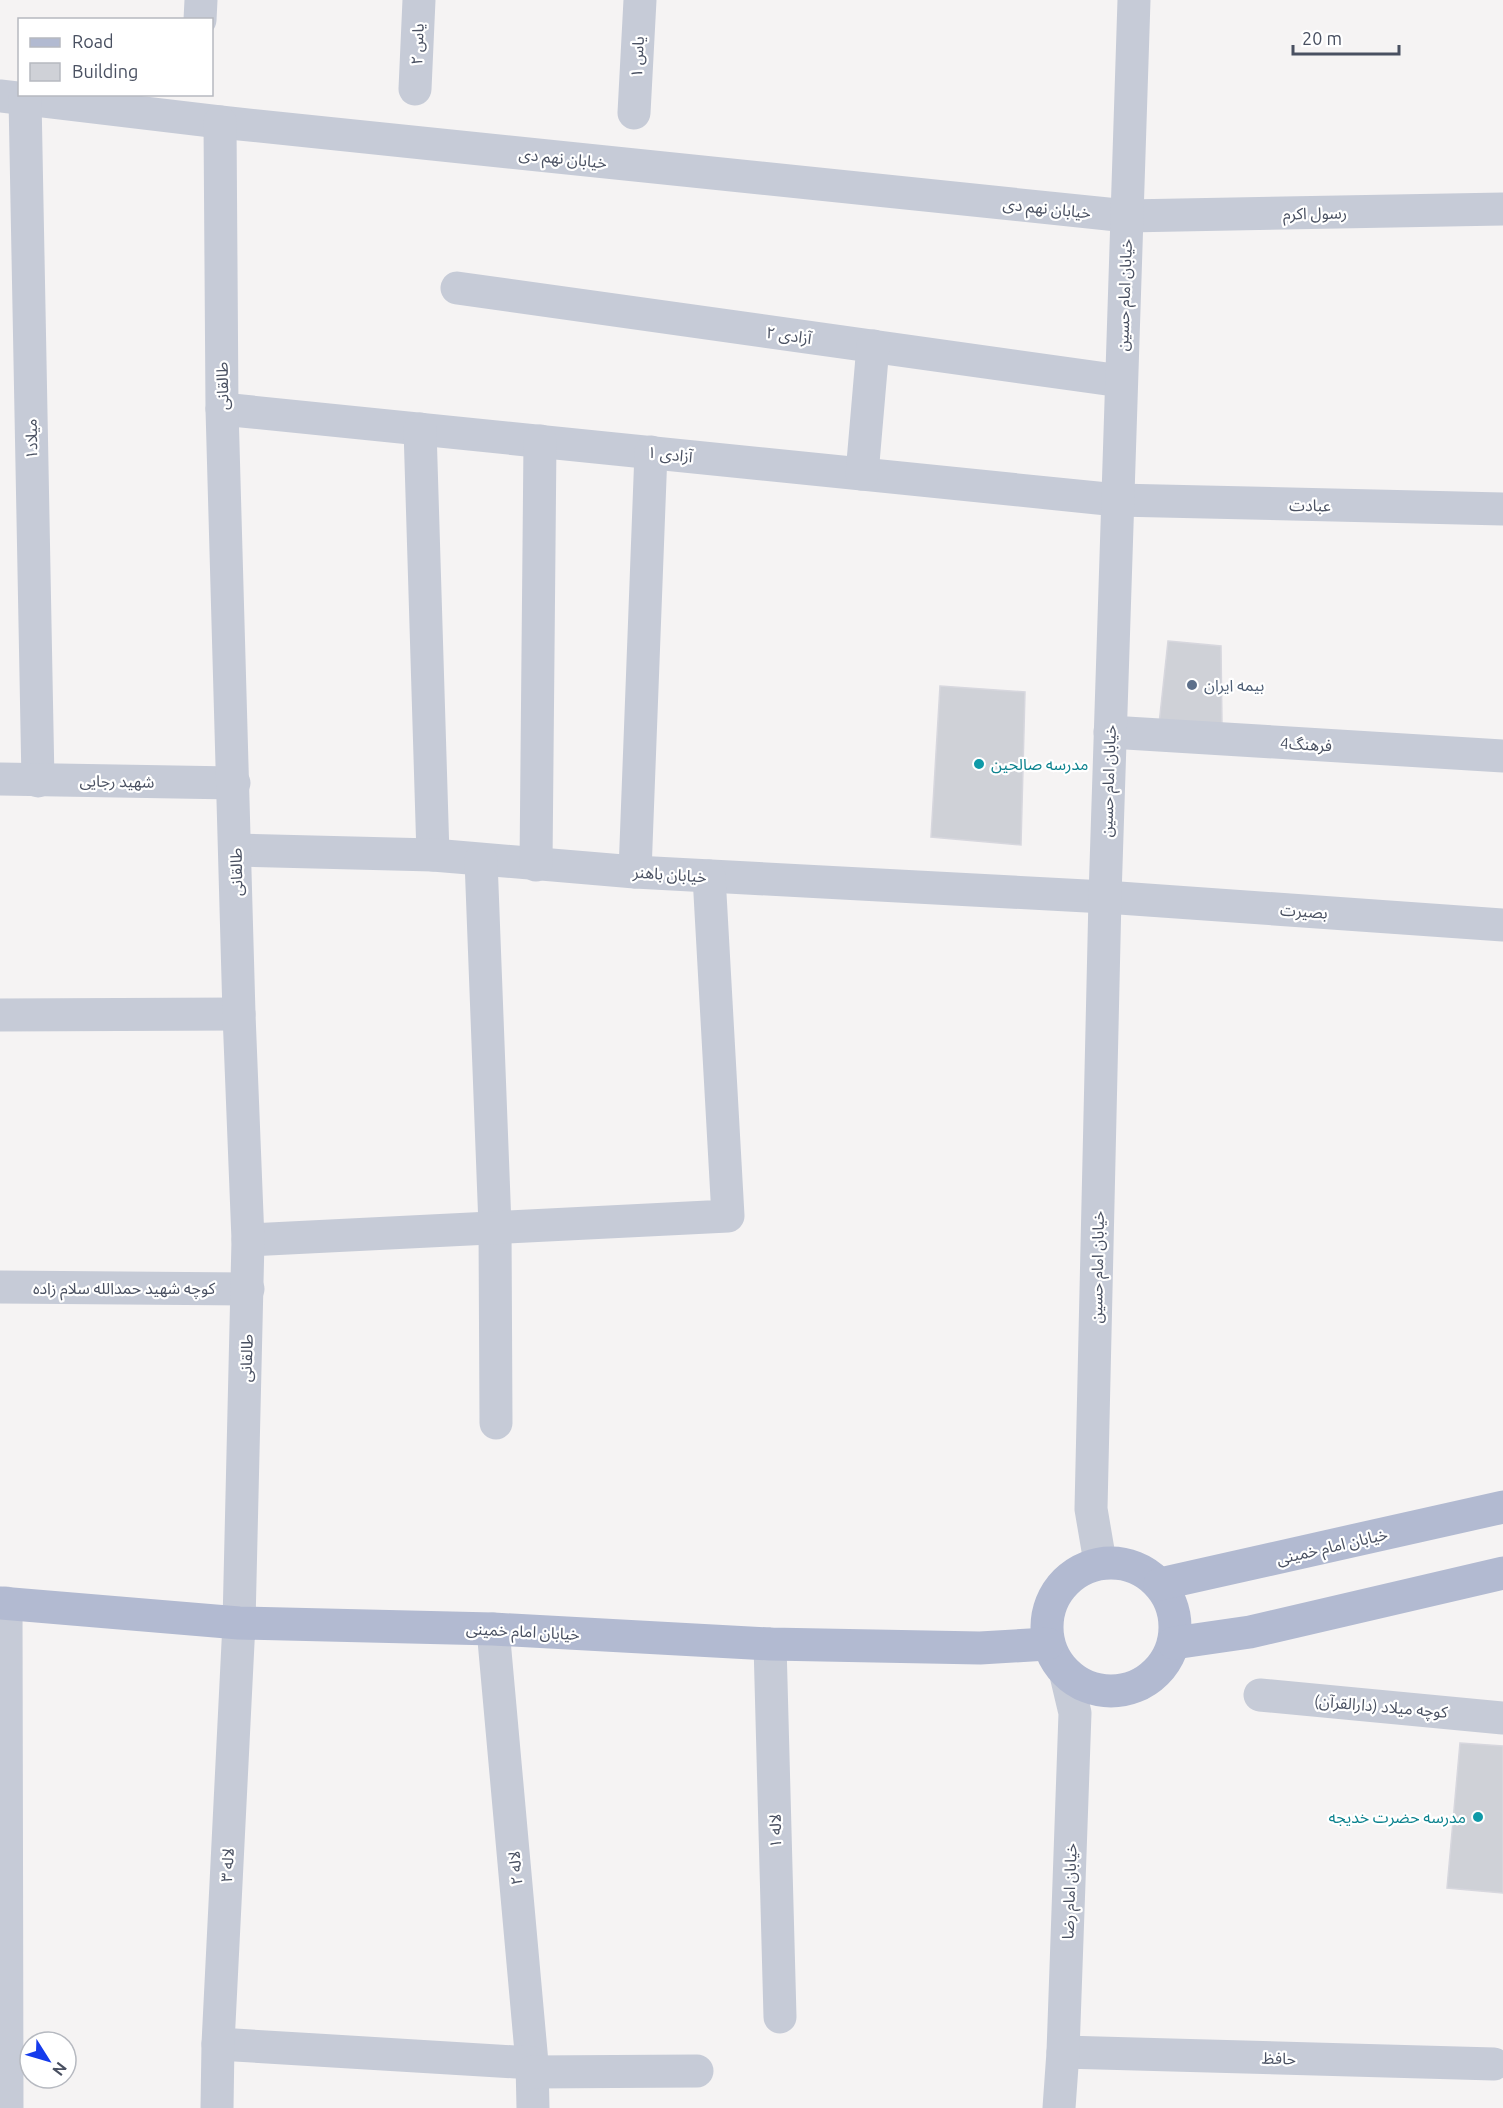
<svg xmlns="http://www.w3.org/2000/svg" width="1503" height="2108" viewBox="0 0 1503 2108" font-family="Ubuntu,'Noto Sans Arabic',sans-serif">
<rect width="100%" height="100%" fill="#f5f3f3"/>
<g fill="#cfd1d7" stroke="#d7d7de" stroke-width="1.5">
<polygon points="1168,641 1221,646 1222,725 1159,724"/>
<polygon points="940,686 1025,692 1021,845 931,837"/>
<polygon points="1460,1743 1503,1746 1503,1893 1447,1888"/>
</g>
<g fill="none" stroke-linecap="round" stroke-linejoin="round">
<g stroke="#c6cbd7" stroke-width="33">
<polyline points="200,20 201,0"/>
<polyline points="415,89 419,0"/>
<polyline points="0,96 220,122 1127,216 1503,209"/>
<polyline points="25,98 38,781"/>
<polyline points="634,113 640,0"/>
<polyline points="457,288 1121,381"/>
<polyline points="222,409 1117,500 1503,509"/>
<polyline points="420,429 433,855"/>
<polyline points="862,474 873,346"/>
<polyline points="1110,732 1503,756"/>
<polyline points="0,779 234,783"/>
<polyline points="235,850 433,855 635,872 1105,897 1503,925"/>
<polyline points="481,860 495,1226 496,1423"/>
<polyline points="536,865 540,441"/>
<polyline points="635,872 651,452"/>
<polyline points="0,1015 239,1014"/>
<polyline points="248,1240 728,1216 709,876"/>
<polyline points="0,1287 248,1289"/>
<polyline points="1100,1562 1091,1509 1105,897 1134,0"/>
<polyline points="6,1603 7,2108"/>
<polyline points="493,1629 532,2063 533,2108"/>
<polyline points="770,1644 780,2017"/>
<polyline points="1260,1695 1503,1718"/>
<polyline points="218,2044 532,2063"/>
<polyline points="1063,2052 1494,2064"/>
<polyline points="532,2072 697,2071"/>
<polyline points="217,2108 218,2044 239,1623 248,1240 239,1014 222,409 220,122"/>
<polyline points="1059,2108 1063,2052 1075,1713 1066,1675"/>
</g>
<g stroke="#b2bad1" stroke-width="33">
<circle cx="1111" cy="1627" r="64"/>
<polyline points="1160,1584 1503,1507"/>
<polyline points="0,1603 239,1623 493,1629 770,1644 980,1648 1047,1644"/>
<polyline points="1174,1643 1250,1632 1503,1573"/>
</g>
</g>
<circle fill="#5c6f8a" stroke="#fff" stroke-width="2" cx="1192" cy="685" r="6"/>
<g fill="#0f9aa8" stroke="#fff" stroke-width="2">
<circle cx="979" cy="764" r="6"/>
<circle cx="1478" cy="1817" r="6"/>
</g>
<g text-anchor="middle" stroke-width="4.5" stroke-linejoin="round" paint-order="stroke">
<g font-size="16" fill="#495061" stroke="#fff">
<text transform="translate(417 44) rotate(-88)" y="6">یاس ۲</text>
<text transform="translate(637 57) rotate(-87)" y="6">یاس ۱</text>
<text transform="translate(563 158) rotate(6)" y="6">خیابان نهم دی</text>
<text transform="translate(1047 208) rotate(6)" y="6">خیابان نهم دی</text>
<text transform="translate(1315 213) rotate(-1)" y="6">رسول اکرم</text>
<text transform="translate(1124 295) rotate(-88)" y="6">خیابان امام حسین</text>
<text transform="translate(789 335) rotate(8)" y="6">آزادی ۲</text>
<text transform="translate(222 386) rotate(-91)" y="6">طالقانی</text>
<text transform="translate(31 439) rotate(-91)" y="6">میلاد۱</text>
<text transform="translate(670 454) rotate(6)" y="6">آزادی ۱</text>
<text transform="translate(1310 505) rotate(1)" y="6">عبادت</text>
<text transform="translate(1306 744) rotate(3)" y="6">فرهنگ4</text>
<text transform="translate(117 781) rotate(1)" y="6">شهید رجایی</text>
<text transform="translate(1108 781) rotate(-88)" y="6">خیابان امام حسین</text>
<text transform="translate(236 872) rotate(-91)" y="6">طالقانی</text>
<text transform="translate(670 874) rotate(4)" y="6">خیابان باهنر</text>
<text transform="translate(1304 911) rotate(4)" y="6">بصیرت</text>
<text transform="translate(1097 1267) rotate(-89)" y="6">خیابان امام حسین</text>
<text x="124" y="1294">کوچه شهید حمدالله سلام زاده</text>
<text transform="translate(246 1358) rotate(-88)" y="6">طالقانی</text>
<text transform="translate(1332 1546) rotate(-13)" y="6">خیابان امام خمینی</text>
<text transform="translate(523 1631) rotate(3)" y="6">خیابان امام خمینی</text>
<text transform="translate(1381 1706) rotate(5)" y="6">کوچه میلاد (دارالقرآن)</text>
<text transform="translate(775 1831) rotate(-91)" y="6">لاله ۱</text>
<text transform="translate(227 1865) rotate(-87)" y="6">لاله ۳</text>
<text transform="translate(515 1868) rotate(-95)" y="6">لاله ۲</text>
<text transform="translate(1069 1891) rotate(-88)" y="6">خیابان امام رضا</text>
<text transform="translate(1279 2058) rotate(2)" y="6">حافظ</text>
</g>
<g font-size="16" fill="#4e5e75" stroke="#fff" text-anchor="start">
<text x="1204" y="691">بیمه ایران</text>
</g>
<g font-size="16" fill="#0d838f" stroke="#fff" text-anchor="start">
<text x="991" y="770">مدرسه صالحین</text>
<text x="1466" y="1823" text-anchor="end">مدرسه حضرت خدیجه</text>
</g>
</g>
<rect x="18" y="18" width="195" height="78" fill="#ffffff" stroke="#b6b9c0" stroke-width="1.5"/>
<rect x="30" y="38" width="30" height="9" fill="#b2bad1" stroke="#b6b9c0" stroke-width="1.5"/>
<text x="72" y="48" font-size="18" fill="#495061">Road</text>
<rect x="30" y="63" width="30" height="18" fill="#cfd1d7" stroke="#b6b9c0" stroke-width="1.5"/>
<text x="72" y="78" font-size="18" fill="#495061">Building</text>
<g transform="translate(48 2060) rotate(127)"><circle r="28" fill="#ffffff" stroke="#b6b9c0" stroke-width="1.5"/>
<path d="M0-4.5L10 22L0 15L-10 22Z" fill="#153bec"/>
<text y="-9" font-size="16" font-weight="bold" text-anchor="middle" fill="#495061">N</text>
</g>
<path d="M1293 45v9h106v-9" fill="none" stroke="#495061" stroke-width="3"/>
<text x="1302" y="45" font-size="18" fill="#495061" stroke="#ffffff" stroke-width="4.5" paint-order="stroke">20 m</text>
</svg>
